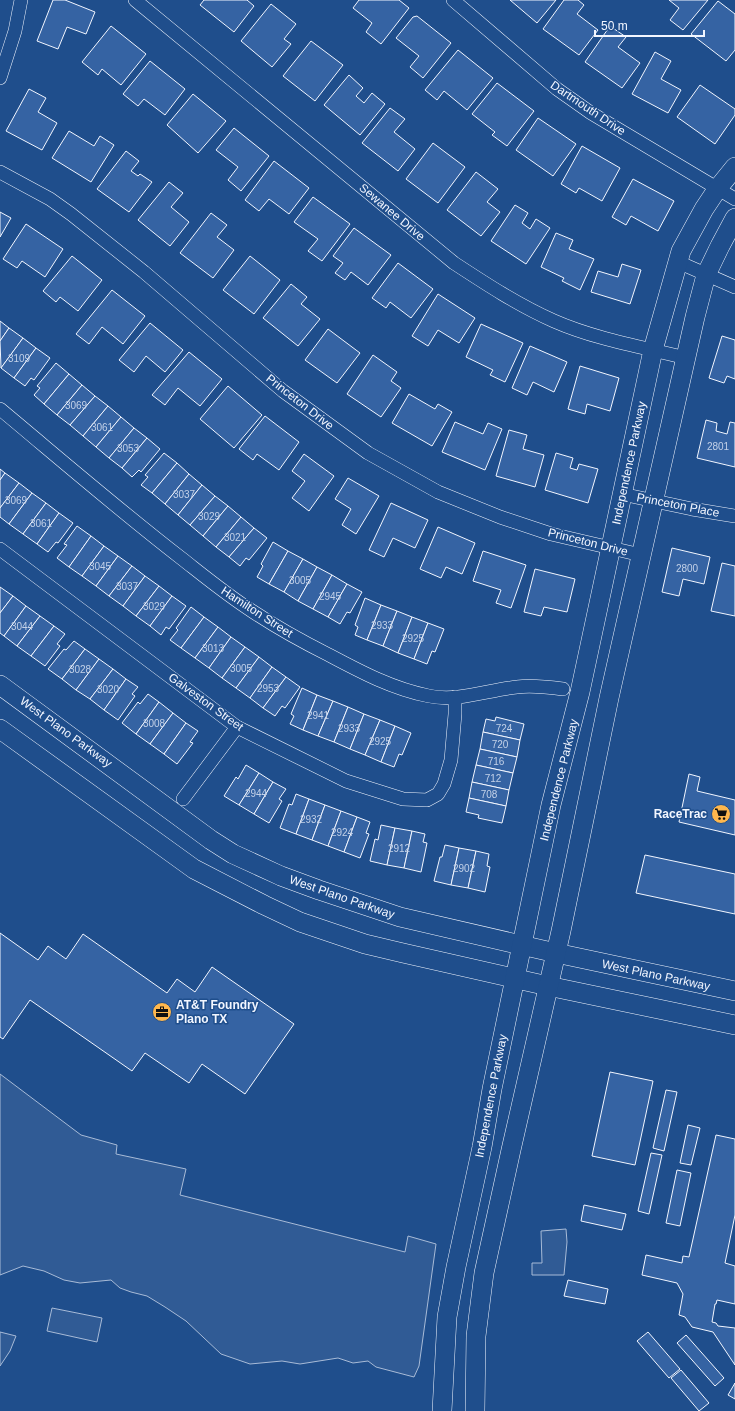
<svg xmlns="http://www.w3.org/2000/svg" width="735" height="1411" viewBox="0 0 735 1411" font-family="Helvetica,sans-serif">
<rect width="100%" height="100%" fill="#1f4e8c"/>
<g fill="#305b95" stroke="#a8bbd7">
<polygon points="0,1074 81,1135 117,1145 116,1154 186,1169 180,1195 405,1252 408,1236 436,1244 419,1366 414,1377 376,1367 368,1361 353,1363 338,1358 300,1364 282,1361 250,1364 221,1354 186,1321 165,1307 147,1296 131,1292 120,1288 111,1280 80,1283 64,1280 44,1271 23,1266 0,1275"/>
<polygon points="566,1229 567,1242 564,1275 532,1275 532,1263 542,1263 541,1231"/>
<polygon points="52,1308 102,1318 97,1342 47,1331"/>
<polygon points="0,1332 16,1336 10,1351 0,1366"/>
</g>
<g fill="#3563a3" stroke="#f2f6ff">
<polygon points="53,0 65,0 95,12 86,34 67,27 58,49 37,41"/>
<polygon points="204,0 247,0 254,6 234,32 200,5"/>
<polygon points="359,0 399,0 409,8 381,44 366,32 372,23 353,8"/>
<polygon points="510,0 556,0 537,23"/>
<polygon points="564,0 578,0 584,5 577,14 598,30 579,55 543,29"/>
<polygon points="669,0 708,0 683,30 670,20 679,8"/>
<polygon points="718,1 735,14 735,50 726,61 691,34"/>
<polygon points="271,4 296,24 284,39 291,44 272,67 241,41"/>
<polygon points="417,16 451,43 423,78 410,67 419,56 396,38 413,17"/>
<polygon points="111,26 146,54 121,85 102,69 98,75 82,62"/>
<polygon points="610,26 626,37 618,47 640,63 622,88 585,62"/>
<polygon points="311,41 343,65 315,101 283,76"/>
<polygon points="458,50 493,78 467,110 444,91 437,100 425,90"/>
<polygon points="655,52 671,61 661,79 681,90 668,113 632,94"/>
<polygon points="150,61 185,89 165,115 144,99 138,106 123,94"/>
<polygon points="349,75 363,88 356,96 364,103 372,93 385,104 360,135 324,105"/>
<polygon points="497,83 534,111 507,146 492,135 495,132 472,114"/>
<polygon points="700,85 735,109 735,115 715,144 677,117"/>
<polygon points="29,89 46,98 38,112 57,123 42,150 6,131"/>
<polygon points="193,94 226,121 198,153 167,125"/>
<polygon points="390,108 405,119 394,132 415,149 398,171 362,143"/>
<polygon points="538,118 576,144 553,176 516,150"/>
<polygon points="234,128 269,156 241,191 228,180 238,167 216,150"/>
<polygon points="69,131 94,146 100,136 114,145 91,182 52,158"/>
<polygon points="433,143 465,167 438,203 406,179"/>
<polygon points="582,146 620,168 602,201 579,188 576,193 561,184"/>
<polygon points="126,151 139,161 131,171 138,176 140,174 152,182 129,212 97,189"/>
<polygon points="274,161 309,188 289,214 269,199 259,211 245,200"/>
<polygon points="476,172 498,189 487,202 500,212 481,236 447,210"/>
<polygon points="633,179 674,201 658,231 631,216 626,225 612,217"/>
<polygon points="169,182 183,193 171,207 189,222 170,246 138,220"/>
<polygon points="313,197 350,224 322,261 308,251 318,239 294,222"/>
<polygon points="515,205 528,213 522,223 530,229 536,219 550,228 526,264 491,241"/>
<polygon points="0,212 11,218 0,237"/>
<polygon points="211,213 227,225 217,237 234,250 213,278 180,253"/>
<polygon points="26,224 63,249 45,277 22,261 17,268 3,259"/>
<polygon points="354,228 391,255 368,285 351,272 345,280 335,273 343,263 333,256"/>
<polygon points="556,233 573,240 569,249 594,259 580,290 562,281 564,278 541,267"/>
<polygon points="72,256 102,280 78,311 60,297 56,302 43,291"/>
<polygon points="250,256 280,280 254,314 223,290"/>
<polygon points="398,263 433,289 411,318 390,302 386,308 372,298"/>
<polygon points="622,264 641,270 630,304 591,292 598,271 618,277"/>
<polygon points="291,284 307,297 301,304 320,319 298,346 263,318"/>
<polygon points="112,290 145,316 123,344 102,327 89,344 76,334"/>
<polygon points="438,294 475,318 459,343 438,330 428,346 412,336"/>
<polygon points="0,321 9,328 0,341"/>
<polygon points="150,323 183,350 165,372 146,356 134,372 119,360"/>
<polygon points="481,324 523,343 505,382 490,375 493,370 466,357"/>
<polygon points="9,328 23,338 1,368 0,341"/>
<polygon points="328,329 360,353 337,383 305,360"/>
<polygon points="722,336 735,340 735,379 727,376 724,383 709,378"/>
<polygon points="23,338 36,348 14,378 1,368"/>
<polygon points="530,346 567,362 554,392 533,382 527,395 512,388"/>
<polygon points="36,348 50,358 34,380 31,378 25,386 14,378"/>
<polygon points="189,352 222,379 200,406 178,388 165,405 152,395"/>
<polygon points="373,355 397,372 391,381 401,388 381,417 347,394"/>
<polygon points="56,363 69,374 44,404 34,395 40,388 37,386"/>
<polygon points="580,366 619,378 610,411 587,404 585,414 568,409"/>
<polygon points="69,374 82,385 57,415 44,404"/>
<polygon points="82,385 95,396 70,425 57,415"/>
<polygon points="228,386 262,415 234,448 200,419"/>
<polygon points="409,394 435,409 438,404 452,412 432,446 392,423"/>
<polygon points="95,396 108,406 83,436 70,425"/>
<polygon points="108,406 121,417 96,447 83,436"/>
<polygon points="265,416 299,442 279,470 257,454 253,460 239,449"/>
<polygon points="121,417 134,428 109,458 96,447"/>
<polygon points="706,420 717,423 716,431 727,434 730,422 735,423 735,467 697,458"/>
<polygon points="455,422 483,434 488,423 502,429 485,470 442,452"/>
<polygon points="134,428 147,438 122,468 109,458"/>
<polygon points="509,430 527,435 523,449 544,455 535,487 496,476"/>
<polygon points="147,438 160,449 141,472 139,470 132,477 122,468"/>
<polygon points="164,453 177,463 152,493 141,485 148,477 145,475"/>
<polygon points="556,453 573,458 570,468 577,470 579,464 598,469 588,503 545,490"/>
<polygon points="304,454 334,476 309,511 292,498 305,481 292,471"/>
<polygon points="177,463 189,474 165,504 152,493"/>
<polygon points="0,469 5,473 0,480"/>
<polygon points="5,473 19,483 0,508 0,480"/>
<polygon points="189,474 202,485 178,515 165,504"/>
<polygon points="348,478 379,496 356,534 342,525 351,509 335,499"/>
<polygon points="19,483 32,493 9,524 0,517 0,508"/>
<polygon points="202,485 215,496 190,525 178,515"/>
<polygon points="32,493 46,503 23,534 9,524"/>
<polygon points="215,496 228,506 203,536 190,525"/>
<polygon points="46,503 59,513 37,544 23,534"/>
<polygon points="391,503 428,520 415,548 393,538 384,557 369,550"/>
<polygon points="228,506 241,517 216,547 203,536"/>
<polygon points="59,513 73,523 58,543 56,542 48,552 37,544"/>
<polygon points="241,517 254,528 229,557 216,547"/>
<polygon points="77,526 91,536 69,567 57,558 67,545 64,544"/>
<polygon points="438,527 475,543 462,574 446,567 441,578 420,569"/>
<polygon points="254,528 267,538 249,560 246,558 240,566 229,557"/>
<polygon points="91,536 104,546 82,576 69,567"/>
<polygon points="273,542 288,551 269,584 257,577 263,566 261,564"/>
<polygon points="104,546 118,556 96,586 82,576"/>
<polygon points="672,548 710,557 704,584 683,579 679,596 662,592"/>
<polygon points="288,551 303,559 284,592 269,584"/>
<polygon points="483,551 526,565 511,608 496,603 501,590 473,581"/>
<polygon points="118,556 132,566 109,596 96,586"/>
<polygon points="303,559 317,567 298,601 284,592"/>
<polygon points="722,563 735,566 735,616 711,611"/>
<polygon points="132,566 145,576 123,606 109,596"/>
<polygon points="317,567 332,575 313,609 298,601"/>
<polygon points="535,569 575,579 567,612 544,607 541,616 524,612"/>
<polygon points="332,575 347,584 328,617 313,609"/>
<polygon points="145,576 159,586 136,616 123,606"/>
<polygon points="347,584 362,592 350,613 347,612 340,624 328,617"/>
<polygon points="159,586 172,596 150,626 136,616"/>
<polygon points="0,587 13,596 0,613"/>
<polygon points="13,596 26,606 4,636 0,633 0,613"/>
<polygon points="172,596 186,606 169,629 166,627 161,635 150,626"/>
<polygon points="365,598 381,605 367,640 355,635 358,627 355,625"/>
<polygon points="381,605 397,611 383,646 367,640"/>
<polygon points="26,606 40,616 17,646 4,636"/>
<polygon points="191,607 204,617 181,648 170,640 178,630 176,628"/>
<polygon points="397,611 412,617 398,653 383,646"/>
<polygon points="40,616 54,626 31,656 17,646"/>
<polygon points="204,617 218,627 195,658 181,648"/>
<polygon points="412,617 428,623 414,659 398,653"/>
<polygon points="428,623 444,629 435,652 432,651 427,664 414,659"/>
<polygon points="54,626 65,634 57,644 60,646 45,666 31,656"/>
<polygon points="218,627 231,637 209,668 195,658"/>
<polygon points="231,637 245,647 222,678 209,668"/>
<polygon points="74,641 85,649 62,679 48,669 64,649 66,650"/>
<polygon points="245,647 259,657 236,688 222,678"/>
<polygon points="85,649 99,659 76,690 62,679"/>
<polygon points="259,657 272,667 250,698 236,688"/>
<polygon points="99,659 113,669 90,699 76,690"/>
<polygon points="272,667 286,677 263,708 250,698"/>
<polygon points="113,669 126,679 104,710 90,699"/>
<polygon points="286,677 300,687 285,708 282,706 275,716 263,708"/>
<polygon points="126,679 138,687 132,694 135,696 118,720 104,710"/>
<polygon points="302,688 317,695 303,730 290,724 294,716 291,714"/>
<polygon points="148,694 159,702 136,734 122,723 138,702 140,704"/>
<polygon points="317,695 333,701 318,736 303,730"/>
<polygon points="333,701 348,707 334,742 318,736"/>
<polygon points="159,702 173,713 150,744 136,734"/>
<polygon points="348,707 364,714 350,749 334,742"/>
<polygon points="173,713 186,723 164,754 150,744"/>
<polygon points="364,714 380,720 365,755 350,749"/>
<polygon points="496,717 524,724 520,740 483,732 486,719 495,721"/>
<polygon points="380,720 395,726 381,762 365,755"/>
<polygon points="186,723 198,731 190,742 193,743 177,764 164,754"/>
<polygon points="395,726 411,733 402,755 399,754 394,767 381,762"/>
<polygon points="483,732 520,740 517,757 480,749"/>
<polygon points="480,749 517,757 513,773 476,765"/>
<polygon points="246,765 259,773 239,805 224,796 236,777 238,779"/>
<polygon points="476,765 513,773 509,790 472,782"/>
<polygon points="259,773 273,782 254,814 239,805"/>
<polygon points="689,774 700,777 697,791 735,800 735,835 679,822"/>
<polygon points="273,782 286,789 279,799 282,801 269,823 254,814"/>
<polygon points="472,782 509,790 506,806 469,798"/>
<polygon points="296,794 309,799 296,834 280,828 289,804 292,805"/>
<polygon points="469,798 506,806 502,823 478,818 479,815 466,812"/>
<polygon points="309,799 325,805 312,840 296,834"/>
<polygon points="325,805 341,811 328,846 312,840"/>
<polygon points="341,811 357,817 344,852 328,846"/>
<polygon points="357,817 370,822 366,833 369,834 360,858 344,852"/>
<polygon points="381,825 395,828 387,865 370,861 375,839 378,840"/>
<polygon points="395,828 412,831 404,868 387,865"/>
<polygon points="412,831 425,834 423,842 427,843 421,872 404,868"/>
<polygon points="445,845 459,848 451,885 434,881 440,857 442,857"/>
<polygon points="459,848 476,851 468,888 451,885"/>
<polygon points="476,851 489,854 487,866 490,867 485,892 468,888"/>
<polygon points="645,855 735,874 735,914 636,893"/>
<polygon points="0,933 38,960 48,946 66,959 83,934 167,993 177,979 195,992 212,967 294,1024 245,1094 202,1064 189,1083 145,1053 132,1071 30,1000 3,1039 0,1037"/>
<polygon points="610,1072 653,1081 635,1165 592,1156"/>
<polygon points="666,1090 677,1092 664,1151 653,1148"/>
<polygon points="688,1125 700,1128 691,1165 680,1163"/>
<polygon points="716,1135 735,1139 735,1215 725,1263 735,1266 735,1304 717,1300 716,1304 715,1304 712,1322 716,1323 718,1326 735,1328 735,1365 713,1332 692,1327 685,1317 679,1315 683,1294 677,1283 642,1275 646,1255 682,1263 683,1256 689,1257"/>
<polygon points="651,1153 662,1155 649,1214 638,1211"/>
<polygon points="677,1170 691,1173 680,1226 666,1223"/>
<polygon points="584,1205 626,1214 622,1230 581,1221"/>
<polygon points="568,1280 608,1289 605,1304 564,1296"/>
<polygon points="648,1332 680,1369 669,1378 637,1341"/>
<polygon points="686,1335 724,1378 715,1386 677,1343"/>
<polygon points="681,1370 709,1403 699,1411 671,1378"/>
<polygon points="735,1383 735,1399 728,1395"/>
</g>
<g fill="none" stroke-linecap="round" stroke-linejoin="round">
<defs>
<g id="minor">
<path d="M135,0l319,263c32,21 64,42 100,58 41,18 88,26 132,37"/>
<polyline points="453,0 557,89 591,113 735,199"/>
<polyline points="0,78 15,31 21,0"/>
<polyline points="0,172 50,199 71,214 144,272 283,391 368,453 438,492 500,517 551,534 641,555"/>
<polyline points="678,262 735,287"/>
<path d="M0,409c60,50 119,101 181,149 23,18 46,37 71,53 24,16 51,31 77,44 32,17 64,34 100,41 29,6 59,-6 88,-9 15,-2 31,0 46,2"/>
<polyline points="622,494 692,509 735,516"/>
<polyline points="0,549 237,727 346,781 403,799 427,800 438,794 444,784 451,760 455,714 455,697"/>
<polyline points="183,799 237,727"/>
</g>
<g id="secondary">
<polyline points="0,685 211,840 233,854 281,876 319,890 400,917 556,953 735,991"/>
<polyline points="0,729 194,869 264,905 300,922 365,944 403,953 548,986 735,1025"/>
<polyline points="442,1411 447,1317 456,1267 482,1147 492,1089 551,805 580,692 653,350 681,251 704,209 718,188 735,167"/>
<polyline points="475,1411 476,1336 484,1273 511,1150 561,931 609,698 695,317 706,275 720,246 735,218"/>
</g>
</defs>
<use href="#minor" stroke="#f2f6ff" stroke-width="14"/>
<use href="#secondary" stroke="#f2f6ff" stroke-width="20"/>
<use href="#minor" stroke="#1f4e8c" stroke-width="13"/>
<use href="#secondary" stroke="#1f4e8c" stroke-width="19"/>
</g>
<defs>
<symbol id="supermarket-disc" viewBox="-11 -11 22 22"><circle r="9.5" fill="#ffb74d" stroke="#1f4e8c"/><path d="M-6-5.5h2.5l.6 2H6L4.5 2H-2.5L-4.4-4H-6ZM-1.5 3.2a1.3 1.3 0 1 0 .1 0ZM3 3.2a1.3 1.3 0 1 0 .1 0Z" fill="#111"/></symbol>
<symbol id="office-disc" viewBox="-11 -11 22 22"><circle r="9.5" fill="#ffb74d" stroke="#1f4e8c"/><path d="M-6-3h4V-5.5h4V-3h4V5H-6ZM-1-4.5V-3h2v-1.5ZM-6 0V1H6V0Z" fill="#111"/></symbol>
</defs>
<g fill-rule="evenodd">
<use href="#supermarket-disc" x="710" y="803" width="22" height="22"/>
<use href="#office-disc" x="151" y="1001" width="22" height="22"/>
</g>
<g text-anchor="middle" stroke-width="3" stroke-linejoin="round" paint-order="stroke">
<g font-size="10" fill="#c3d1e8">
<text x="19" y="362">3109</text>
<text x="76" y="409">3069</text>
<text x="102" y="431">3061</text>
<text x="718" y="450">2801</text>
<text x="128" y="452">3053</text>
<text x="184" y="498">3037</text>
<text x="16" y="504">3069</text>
<text x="209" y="520">3029</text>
<text x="41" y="527">3061</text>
<text x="235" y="541">3021</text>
<text x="100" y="570">3045</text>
<text x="687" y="572">2800</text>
<text x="300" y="584">3005</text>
<text x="127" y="590">3037</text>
<text x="330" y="600">2945</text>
<text x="154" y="610">3029</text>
<text x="382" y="629">2933</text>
<text x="22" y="630">3044</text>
<text x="413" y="642">2925</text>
<text x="213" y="652">3013</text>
<text x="241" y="672">3005</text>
<text x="80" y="673">3028</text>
<text x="268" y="692">2953</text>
<text x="108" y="693">3020</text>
<text x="318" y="719">2941</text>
<text x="154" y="727">3008</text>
<text x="349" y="732">2933</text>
<text x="504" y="732">724</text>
<text x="380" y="745">2925</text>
<text x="500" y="748">720</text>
<text x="496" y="765">716</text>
<text x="493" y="782">712</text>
<text x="256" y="797">2944</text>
<text x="489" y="798">708</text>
<text x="311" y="823">2932</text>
<text x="342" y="836">2924</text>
<text x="399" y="852">2912</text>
<text x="464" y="872">2902</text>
</g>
<g font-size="12" fill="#f2f6ff" stroke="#1f4e8c">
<text transform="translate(588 108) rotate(34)" y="4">Dartmouth Drive</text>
<text transform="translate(392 212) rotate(40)" y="4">Sewanee Drive</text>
<text transform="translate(300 402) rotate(38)" y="4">Princeton Drive</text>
<text transform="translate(629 463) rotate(-78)" y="4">Independence Parkway</text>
<text transform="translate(678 505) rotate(11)" y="4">Princeton Place</text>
<text transform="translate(588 542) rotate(14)" y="4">Princeton Drive</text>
<text transform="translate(257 612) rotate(33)" y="4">Hamilton Street</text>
<text transform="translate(206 702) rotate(36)" y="4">Galveston Street</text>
<text transform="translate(66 732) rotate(36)" y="4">West Plano Parkway</text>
<text transform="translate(559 780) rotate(-76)" y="4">Independence Parkway</text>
<text transform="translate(342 897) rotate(19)" y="4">West Plano Parkway</text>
<text transform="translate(656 975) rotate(12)" y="4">West Plano Parkway</text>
<text transform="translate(491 1096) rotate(-79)" y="4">Independence Parkway</text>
</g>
<g font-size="12" font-weight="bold" fill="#f2f6ff" stroke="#1f4e8c" text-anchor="end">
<text x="707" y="818">RaceTrac</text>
<text x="176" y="1009" text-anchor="start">AT&amp;T Foundry<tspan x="176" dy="14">Plano TX</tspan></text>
</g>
</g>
<path d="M595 30v6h109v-6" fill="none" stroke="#f2f6ff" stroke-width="2"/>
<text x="601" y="30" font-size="12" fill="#f2f6ff" stroke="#1f4e8c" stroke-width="3" paint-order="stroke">50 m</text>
</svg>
